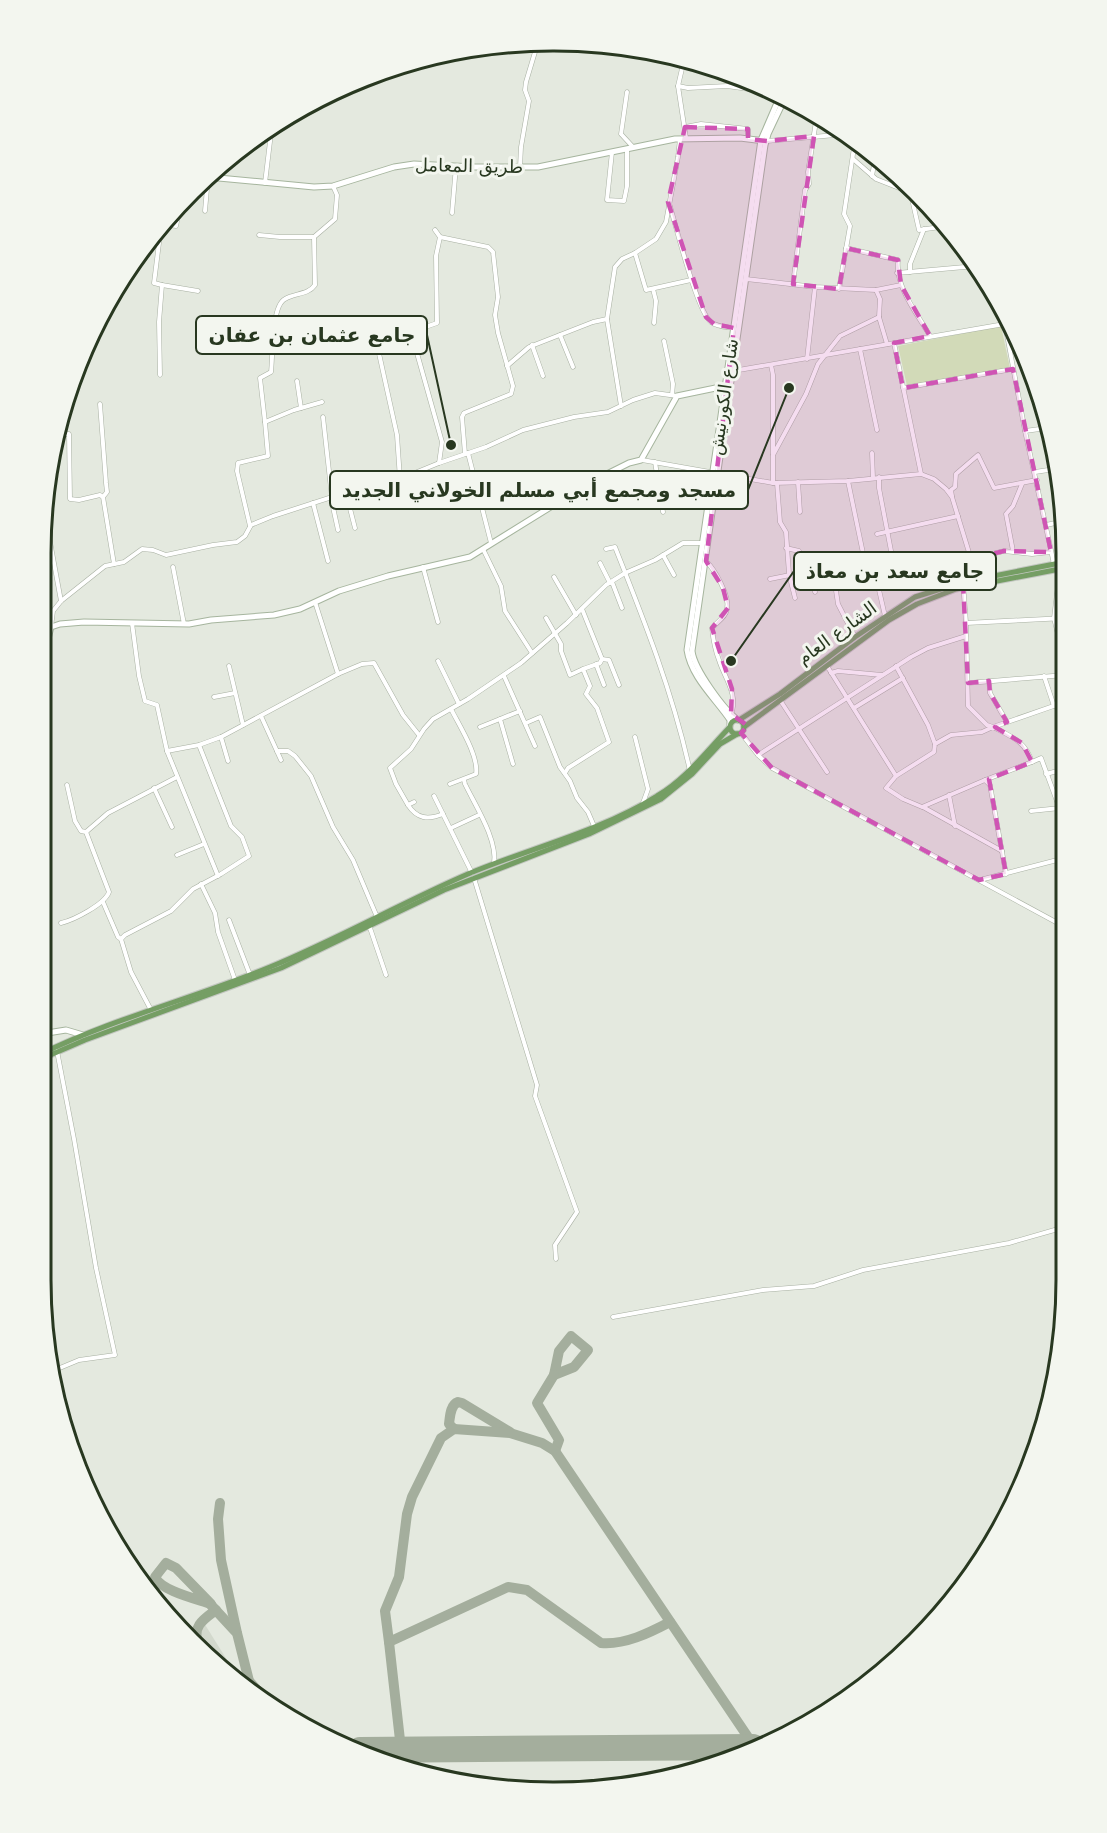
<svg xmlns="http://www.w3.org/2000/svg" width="1107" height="1833" viewBox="0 0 1107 1833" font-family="'DejaVu Sans','Noto Naskh Arabic',sans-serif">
<rect width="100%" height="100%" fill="#e4e9df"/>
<polygon fill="#d3d9cd" points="204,1623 232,1668 226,1671 188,1633"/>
<polygon fill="#d2dab8" points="1001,326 1010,368 907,386 898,346"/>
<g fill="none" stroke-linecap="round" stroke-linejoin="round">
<g stroke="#a4ae9d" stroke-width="10">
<polygon points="571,1336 588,1350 574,1367 554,1375 559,1351"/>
<polyline points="554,1375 537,1403 559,1440 555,1451"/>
<path d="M454,1429l-5,-5c1,-7 1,-19 9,-22l4,1 48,29"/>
<polyline points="220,1503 218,1519 221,1560 237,1633 249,1681 265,1699"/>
<path d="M166,1563l10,5 35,36c-14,-5 -50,-13 -56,-27z"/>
<polyline points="211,1605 235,1631"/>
<polyline points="389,1642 385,1611 399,1577 407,1514 412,1497 441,1438 454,1429 510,1433 542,1443 555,1451 754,1746"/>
<path d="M198,1643c-6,-17 6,-24 18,-33"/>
<polyline points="229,1674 249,1681"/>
<polyline points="389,1749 400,1767"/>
<path d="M401,1749l-12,-107 119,-55 19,3 74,53c24,2 48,-10 69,-21"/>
</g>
<polyline stroke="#a4ae9d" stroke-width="26" points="360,1750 753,1747"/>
<defs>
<g id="street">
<polyline points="684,60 678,86 686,138"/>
<polyline points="678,86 688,88 727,86 776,93"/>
<polyline points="627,92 621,134 633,147"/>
<polyline points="685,127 701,124 748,129 748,139"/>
<polyline points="767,141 847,134"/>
<polyline points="612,152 607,200 624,201 627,186 627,149"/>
<polyline points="853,159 876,179 909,192"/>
<polyline points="520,167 521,147 529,101 525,90 526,82 538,42"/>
<polyline points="872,176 875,159"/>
<polyline points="265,183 272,125"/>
<polyline points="910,190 919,230 947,226"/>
<path d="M669,203c7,22 28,109 42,119 6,5 15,5 23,6"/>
<polyline points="205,211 208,177"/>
<polyline points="452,213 456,166"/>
<polyline points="163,224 176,226 181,203"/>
<polyline points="435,230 440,237 436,256 437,323 414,331 413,339 442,442 439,463"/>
<polyline points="259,235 280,237 314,237"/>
<polyline points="440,237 488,247 493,252 498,297 495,315 498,333 513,386 511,394 464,413 462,417 465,454"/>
<path d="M846,248l52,12c-3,27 19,53 32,76"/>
<polyline points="635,253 646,290 691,280"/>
<polyline points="910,272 910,264 924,229"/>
<polyline points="897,273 976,266"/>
<polyline points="746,279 815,287 876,290"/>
<polyline points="793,284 805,190 809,184 808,172 817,115"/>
<polyline points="162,285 198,291"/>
<polyline points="653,289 656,301 654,323"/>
<polyline points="839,289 850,226 844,214 855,141"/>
<polyline points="1001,303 1025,431 1054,564"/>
<polyline points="560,335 573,367"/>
<polyline points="664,341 673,384 672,395"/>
<polyline points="894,343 921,474"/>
<polyline points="887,344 879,317 880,299 876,290 901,285"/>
<polyline points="532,345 543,376"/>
<polyline points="378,349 397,435 400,479"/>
<polyline points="860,349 877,430"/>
<polyline points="807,359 815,287"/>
<polyline points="771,365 773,375 773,454"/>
<polyline points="507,366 529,347 593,322 607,319"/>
<polyline points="733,371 1010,323"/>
<polyline points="160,375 159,322 162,285 154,283 161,227"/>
<polyline points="297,381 301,408"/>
<polyline points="903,388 1013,369"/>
<polyline points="100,404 106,483 107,492 103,497"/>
<polyline points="621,406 607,319 615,267 622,259 635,253 656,239 666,222 678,157 680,139"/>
<polyline points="323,417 332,498"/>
<path d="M265,422l-5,-44 11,-6c2,-15 0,-66 14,-73 10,-6 23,-4 30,-14l-1,-48 21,-18 2,-24 -4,-9"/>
<polyline points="1025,431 1047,428"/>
<polyline points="59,434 69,434 70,499 79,500 100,495 103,497 114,564"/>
<polyline points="468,453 491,543"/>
<polyline points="872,453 873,478"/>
<path d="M642,460l131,23 75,-2 73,-7 13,5 12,10 6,8 19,62c-1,9 -7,14 -8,23l3,41 2,83 19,19 6,2 72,-25"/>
<polyline points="655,462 663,512"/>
<polyline points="1035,472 1055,469"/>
<polyline points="848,481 864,558 867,567 874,568 885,616"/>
<polyline points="798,482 800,512"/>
<polyline points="773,483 773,455 806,394 818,364 840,336 879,317"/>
<polyline points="777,483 780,522 786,532 789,574 795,598"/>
<polyline points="1059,486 1065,521"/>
<polyline points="346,493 355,528"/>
<polyline points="952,496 951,490 955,487 956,474 978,455 994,488 1037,480"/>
<polyline points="331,498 338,530"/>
<polyline points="313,503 328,561"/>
<polyline points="44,509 61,601"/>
<polyline points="1046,525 1065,521"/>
<polyline points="250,526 237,471 238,463 268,456 265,422 294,410 322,402"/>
<polyline points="877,534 958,516"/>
<polyline points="786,548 799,551 801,568 811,571 815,592"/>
<polyline points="483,549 501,586 505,611 532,653"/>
<path d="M606,549l9,-2c29,73 58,146 75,224"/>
<polyline points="1013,551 1006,514 1013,506 1022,484"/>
<polyline points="663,555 674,575"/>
<polyline points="971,559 1004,551 1032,554 1051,552"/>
<path d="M706,561c9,9 24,35 21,48 -1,8 -10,13 -15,19 1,10 3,22 7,32 5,17 20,35 12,54"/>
<polyline points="600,563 610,583"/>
<polyline points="832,564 838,604 855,637"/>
<polyline points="173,567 184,624"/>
<polyline points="423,567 438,622"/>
<polyline points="1060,569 1054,618 1065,664"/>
<polyline points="554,577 576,615"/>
<polyline points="770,579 790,575"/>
<polyline points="612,582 622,608"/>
<polyline points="877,584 889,568 892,556 879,488 879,477"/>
<polyline points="315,602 338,674"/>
<polyline points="546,618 561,644 561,651 570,675 583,669"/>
<polyline points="132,623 139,676 145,701 157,705 167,751 199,745 221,737 338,674 362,664 374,663 403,715 419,735"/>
<polyline points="966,623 1065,618"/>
<polyline points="51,627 53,611 61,601 105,566 124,562 142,549 153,550 166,555 213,545 237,542 245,536 251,525 273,516 363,487 400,479 439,463 486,447 523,430 574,417 608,412 633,400 655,393 677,396"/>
<polyline points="602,659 609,660 619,685"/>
<polyline points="438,661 459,704"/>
<polyline points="596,664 604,685"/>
<polyline points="229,666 243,725"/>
<polyline points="827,666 896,776"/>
<polyline points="896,666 928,725 935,744"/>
<polyline points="831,673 838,671 882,675"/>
<polyline points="504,676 535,746"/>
<polyline points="1044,676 1054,706"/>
<polyline points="989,681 990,693 1007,722"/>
<polyline points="968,683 1065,675"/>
<polyline points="214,697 235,693"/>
<polyline points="780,700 827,772"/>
<polyline points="854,708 903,678"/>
<polyline points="261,716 281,760"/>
<polyline points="526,723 540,717 560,767 570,781 577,798 588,812 594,826"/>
<polyline points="480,727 500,719"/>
<polyline points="741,733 758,755 772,768 1065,927"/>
<polyline points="221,737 228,761"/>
<polyline points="635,737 648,789 643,803"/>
<polyline points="167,751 218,876"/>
<polyline points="277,751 288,751 295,756 311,776 333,827 353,860 377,917"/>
<polyline points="758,755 911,657 928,648 966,636"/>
<polyline points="513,764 500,719 520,711"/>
<polyline points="565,773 568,768 609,742 597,708 586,694 590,686 583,669 600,663 602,659 582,609"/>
<polyline points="1046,774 1065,769"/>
<path d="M464,780l1,4c10,21 33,56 29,80"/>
<polyline points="985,780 1032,762"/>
<path d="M450,784l26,-10c3,-18 -17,-49 -25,-65"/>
<polyline points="154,788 172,827"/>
<polyline points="949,795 955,826"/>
<polyline points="434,796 472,873"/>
<polyline points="414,802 408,805 396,784 390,768 411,749 424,729 433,719 468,699 521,663 567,623 606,585 625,573 655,560 683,543 703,543"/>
<path d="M408,805c9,14 20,15 35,9"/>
<polyline points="923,807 1002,851"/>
<polyline points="1031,811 1060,808"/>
<polyline points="451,828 479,815"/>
<polyline points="86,832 108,813 177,777"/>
<polyline points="177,855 204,844"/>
<path d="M1006,874l-16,-89 -5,-5 -63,27 -19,-8 -17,-11 10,-12 38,-24 1,-8 16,-9 31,-3 11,-5c19,10 32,14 39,35l9,-4 24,65"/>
<polyline points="474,878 537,1085 535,1096 577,1212 555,1245 556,1259"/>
<polyline points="980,880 1065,858"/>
<polyline points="201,884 215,913 218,932 235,980"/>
<polyline points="103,902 118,937 121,939 131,972 151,1010"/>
<polyline points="229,920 250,975"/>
<path d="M61,923c13,-3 44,-19 48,-31l-23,-60 -5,-1 -6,-10 -8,-36"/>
<polyline points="369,925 386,975"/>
<polyline points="121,939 125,935 171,911 193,889 221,874 249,856 242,837 231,826 199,745"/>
<polyline points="613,1317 763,1290 814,1286 863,1270 1009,1243 1065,1227"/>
<polyline points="55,1370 79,1360 115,1355 96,1268 74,1139 57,1051"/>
</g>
<g id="secondary">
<polyline points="208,177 314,187 333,186 394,167 414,164 475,167 538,167 675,139 740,138 765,141"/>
<polyline points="41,649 48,639 51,627 60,624 84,622 189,624 211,620 274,615 300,609 339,591 388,576 470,557 557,503 594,484 605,475 629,463 641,460 677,396 730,385"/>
<path d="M738,720c-14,-10 -44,-51 -46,-69l73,-506 3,-11 17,-36"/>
<path d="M730,725v-5c-15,-22 -39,-43 -43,-70l74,-510 19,-44"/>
<polyline points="41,1034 66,1030 83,1035"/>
</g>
<g id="primary">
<circle cx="737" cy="727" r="7"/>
<polyline points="739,720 780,694 855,637 915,597 963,582 1065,562"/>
<polyline points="744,727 889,620 917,604 956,589 1065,568"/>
<path d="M41,1054c73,-36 154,-56 229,-87 68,-28 131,-64 198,-93 62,-26 131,-42 189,-78 29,-17 49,-44 72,-68"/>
<polyline points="41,1059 85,1040 281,968 444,890 589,834 661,799 692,774 720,744 737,734"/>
</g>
</defs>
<use href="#street" stroke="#a8b0a2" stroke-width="5"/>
<use href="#secondary" stroke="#a6b59e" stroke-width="7"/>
<use href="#primary" stroke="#c3c7c1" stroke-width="7"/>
<use href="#street" stroke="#fff" stroke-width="4"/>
<use href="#secondary" stroke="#fff" stroke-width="5"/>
<use href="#primary" stroke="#759e64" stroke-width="5"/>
</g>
<path fill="#cf54b4" fill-opacity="0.2" stroke="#cf54b4" stroke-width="4.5" stroke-dasharray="12 8" stroke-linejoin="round" d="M685,127l63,2v10l19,2 47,-5 -21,148 46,5 7,-41 52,12 3,25 29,51 -36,7 9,45 110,-19 38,183 -47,-1 -33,8 -8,23 5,101 21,-2 1,12 17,29 -12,5 27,16 10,19 -43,17 17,95 -27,6 -207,-112 -31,-35 7,-7 -17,-12 1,-25 -20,-61 16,-20 -5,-20 -17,-27 28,-233 -20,-4 -8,-7 -38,-115z"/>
<g text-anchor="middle" stroke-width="6" stroke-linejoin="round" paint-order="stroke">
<g font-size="18" fill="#283820" stroke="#f3f6ef">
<text transform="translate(469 166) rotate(1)" y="6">طريق المعامل</text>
<text transform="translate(724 397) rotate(-82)" y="6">شارع الكورنيش</text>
<text transform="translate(837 633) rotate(-36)" y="6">الشارع العام</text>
</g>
</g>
<path d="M0 0H1107V1833H0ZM553 51H554A502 502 0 0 1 1056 553V1280A502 502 0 0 1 554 1782H553A502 502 0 0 1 51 1280V553A502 502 0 0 1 553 51Z" fill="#f3f6ef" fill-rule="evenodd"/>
<path fill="none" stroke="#283820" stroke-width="3" d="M553 51H554A502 502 0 0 1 1056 553V1280A502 502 0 0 1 554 1782H553A502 502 0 0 1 51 1280V553A502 502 0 0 1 553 51Z"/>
<path fill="none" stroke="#283820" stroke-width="2" d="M451 445L427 335M789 388L748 490M731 661L794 571"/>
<g fill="#283820" stroke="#f3f6ef" stroke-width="2">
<circle cx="451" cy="445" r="6"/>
<circle cx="789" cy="388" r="6"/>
<circle cx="731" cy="661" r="6"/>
</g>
<g fill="#f3f6ef" stroke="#283820" stroke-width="2">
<rect x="196" y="316" width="231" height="38" rx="6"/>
<rect x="330" y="471" width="418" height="38" rx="6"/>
<rect x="794" y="552" width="202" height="38" rx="6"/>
</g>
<g font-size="20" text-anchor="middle" font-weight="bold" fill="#283820">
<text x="312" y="342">جامع عثمان بن عفان</text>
<text x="539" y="497">مسجد ومجمع أبي مسلم الخولاني الجديد</text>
<text x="895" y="578">جامع سعد بن معاذ</text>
</g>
</svg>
